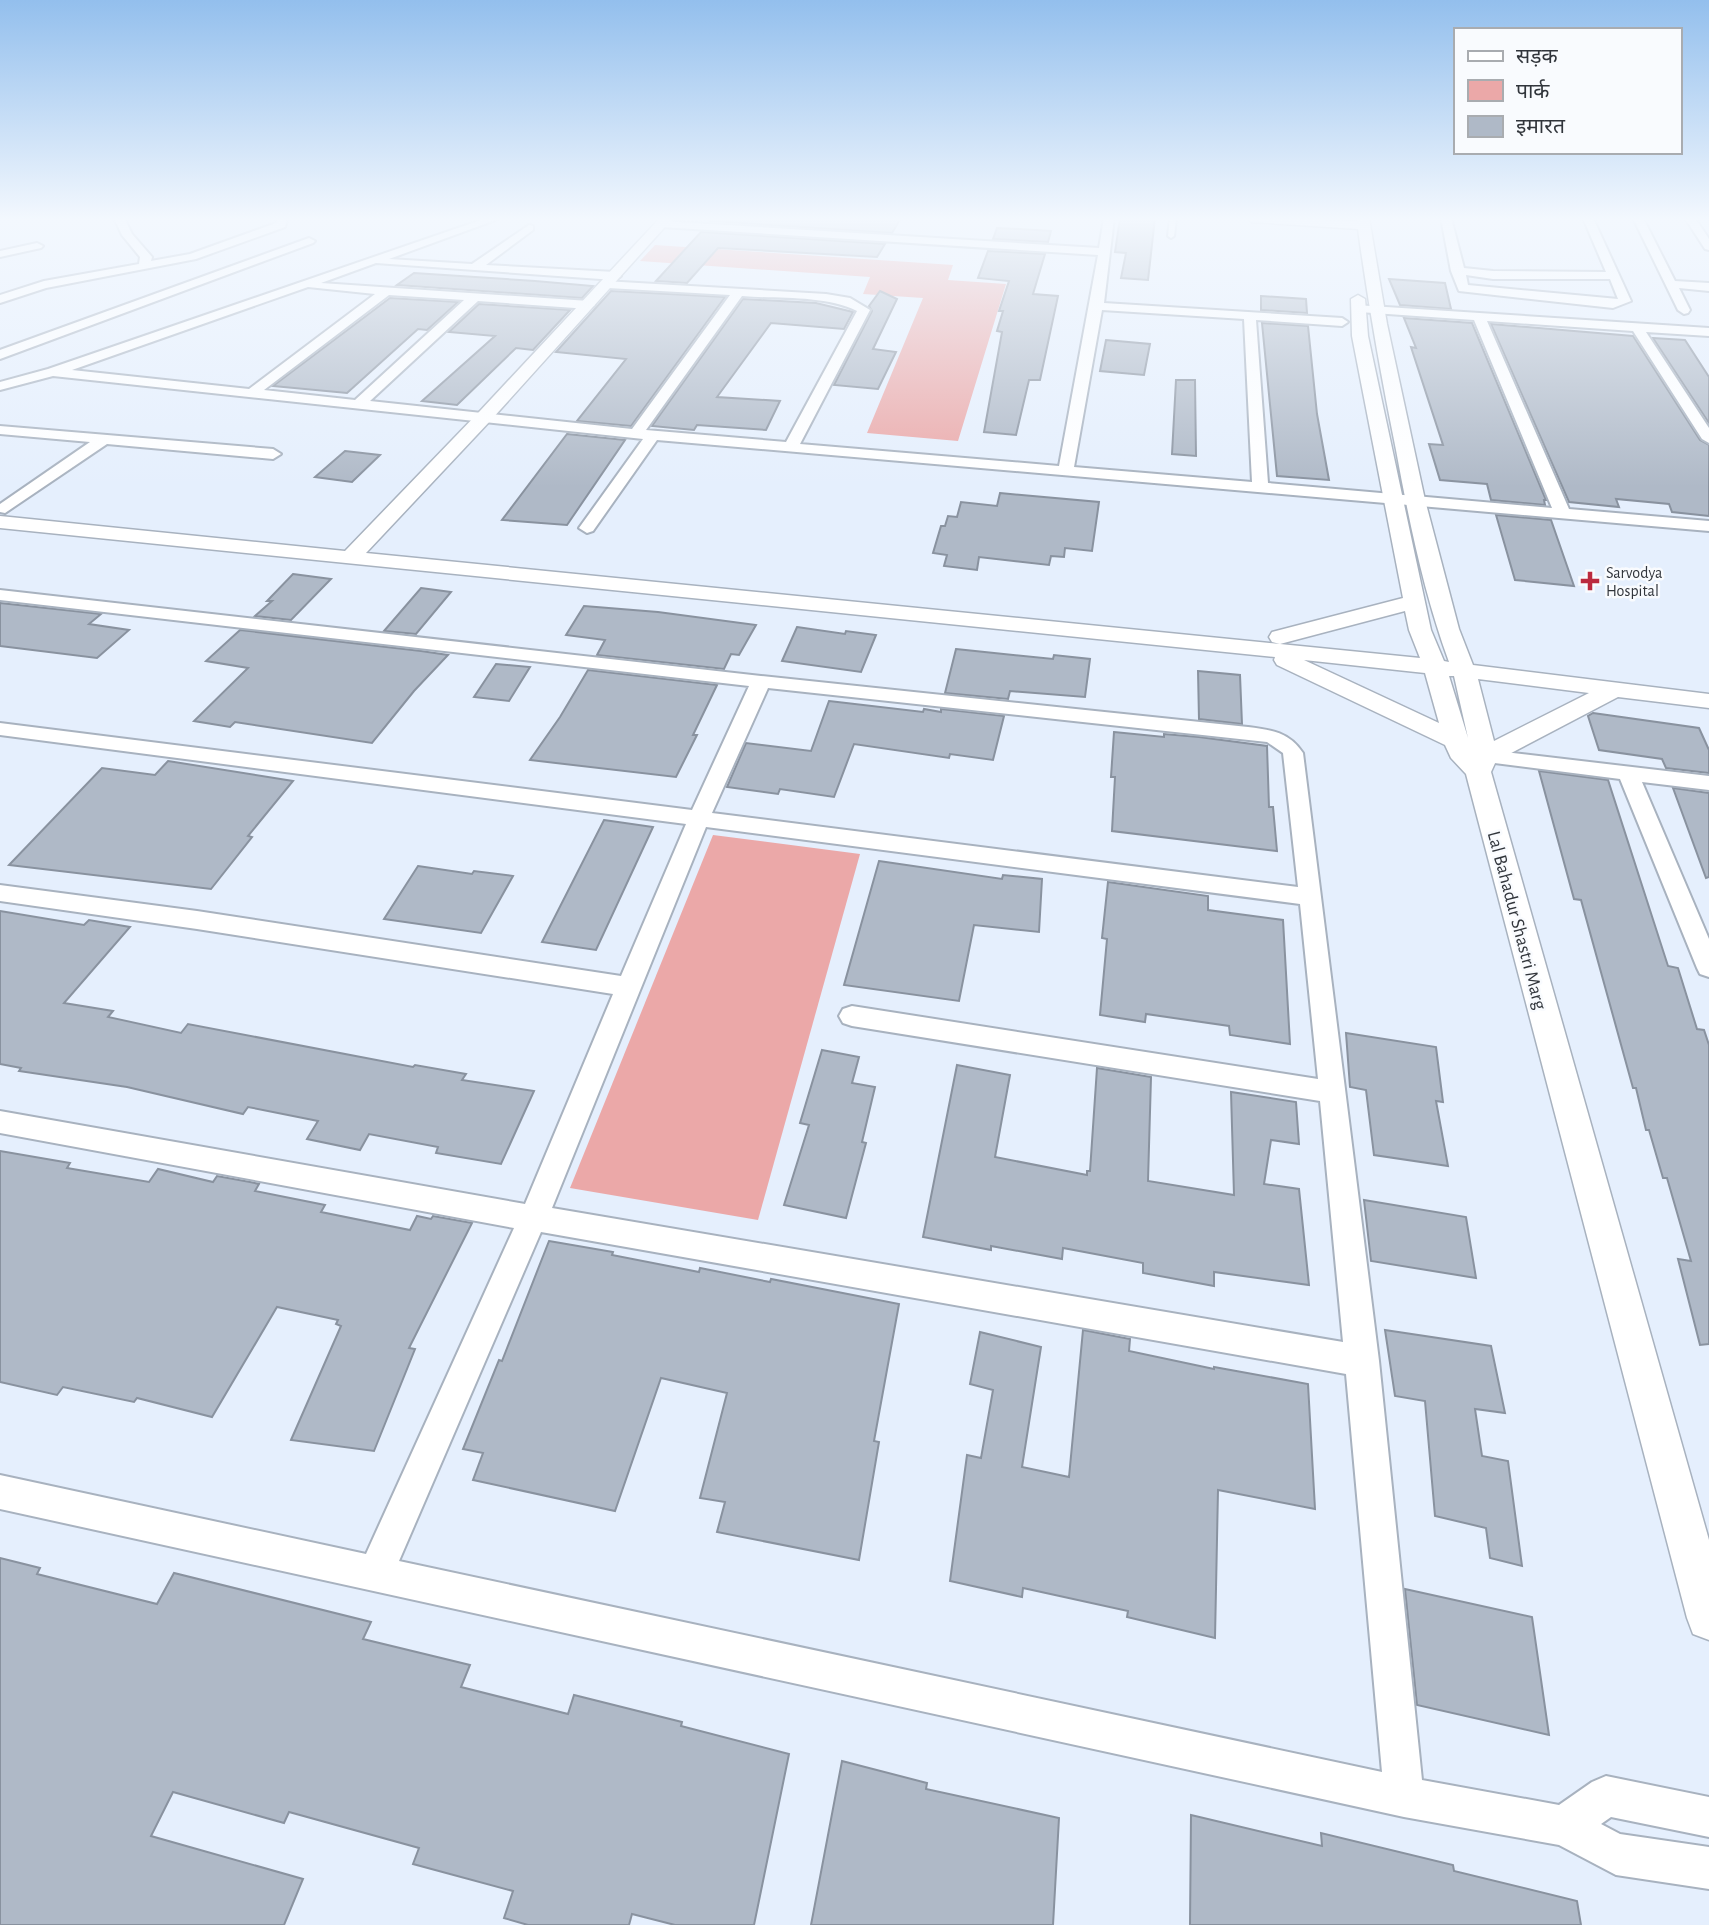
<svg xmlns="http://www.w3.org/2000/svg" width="1709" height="1925" viewBox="0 0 1709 1925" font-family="'Alegreya Sans','Noto Sans Devanagari',sans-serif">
<rect width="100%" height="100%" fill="#e5effd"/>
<g fill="#eba8a8">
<polygon points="655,245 953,265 948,280 1006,284 958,441 867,433 923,298 863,294 870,277 640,261"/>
<polygon points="713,835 860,854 758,1220 570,1188"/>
</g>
<g fill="#afb9c7" stroke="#89929f" stroke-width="2">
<polygon points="714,218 901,218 892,233 711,221"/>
<polygon points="1120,218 1155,218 1148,280 1121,278 1126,253 1115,252"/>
<polygon points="997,228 1019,229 1051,231 1048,242 993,239"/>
<polygon points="701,232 885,244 877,257 718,248 687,283 656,281"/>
<polygon points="988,251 1045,254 1033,294 1058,296 1040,380 1029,380 1016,435 984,432 1002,332 997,331 1003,311 999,311 1009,281 978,278"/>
<polygon points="414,273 535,281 593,286 582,298 397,285"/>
<polygon points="1389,279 1445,283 1451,309 1400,305"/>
<polygon points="611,291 725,297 631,426 577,421 626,359 556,352"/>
<polygon points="880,291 897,299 873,349 896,352 878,389 834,385 872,311 869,306"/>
<polygon points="1261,296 1306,299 1307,313 1261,310"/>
<polygon points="390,298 458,302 427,330 418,329 347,393 273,386"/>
<polygon points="743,299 816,303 853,312 844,329 771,323 717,397 780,401 766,430 697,425 694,430 652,426"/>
<polygon points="479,304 570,310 533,350 516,348 457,405 422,401 495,336 449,332"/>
<polygon points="1404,318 1472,323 1546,500 1544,500 1545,505 1491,500 1487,484 1440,480 1429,444 1443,445 1411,347 1416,348"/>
<polygon points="1262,323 1308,326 1317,414 1329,480 1277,476"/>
<polygon points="1491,324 1633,336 1700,440 1709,445 1709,516 1672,512 1669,504 1616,499 1619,507 1569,502"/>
<polygon points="1653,338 1685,340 1709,377 1709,423"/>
<polygon points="1106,340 1150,344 1144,375 1100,371"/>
<polygon points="1176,380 1195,380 1196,456 1172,454"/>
<polygon points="567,434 625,440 567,525 502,520"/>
<polygon points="345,451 380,455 352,482 315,477"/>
<polygon points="1000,493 1099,502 1092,551 1065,548 1064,557 1051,556 1049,565 979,557 977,570 944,566 947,555 933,553 941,526 945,526 948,516 957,517 961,502 997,506"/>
<polygon points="1496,515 1551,520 1574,586 1515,580"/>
<polygon points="293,574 331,579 291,620 255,616 272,601 267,601"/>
<polygon points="421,588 451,592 416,634 384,631"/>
<polygon points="0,603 101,614 89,624 129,630 97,658 0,646"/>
<polygon points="584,606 658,612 756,625 739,655 731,654 724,669 597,655 605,640 566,635"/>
<polygon points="797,627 845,634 846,631 876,635 861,672 782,661"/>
<polygon points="240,630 421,651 448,655 414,691 372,743 235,722 230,727 194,721 248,668 206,661"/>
<polygon points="956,649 1053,659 1054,655 1090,659 1085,697 1010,691 1008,699 945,693"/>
<polygon points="496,664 530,667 509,701 474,697"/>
<polygon points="588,670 717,685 693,735 697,735 676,777 530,760 560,717"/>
<polygon points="1198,671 1240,675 1242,724 1199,719"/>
<polygon points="829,701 923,712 924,709 941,712 941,709 1004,716 993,760 950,754 949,758 854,744 834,797 780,789 778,794 727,787 746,743 811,751"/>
<polygon points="1593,713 1699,728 1709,750 1709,773 1666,768 1662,759 1599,750 1588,716"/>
<polygon points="1114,732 1164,737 1164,734 1199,737 1267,746 1269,807 1273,807 1277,851 1112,831 1115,777 1111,777"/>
<polygon points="168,761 293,781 248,836 252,837 211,889 9,865 102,768 155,775"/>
<polygon points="1539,771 1608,780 1668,966 1678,968 1697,1029 1704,1030 1709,1045 1709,1344 1700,1345 1678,1259 1691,1261 1667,1178 1663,1178 1649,1130 1646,1130 1636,1088 1633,1088 1581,900 1574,899"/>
<polygon points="1673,788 1709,793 1709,877 1706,878"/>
<polygon points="604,820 653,827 596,950 542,942"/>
<polygon points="879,861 1002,879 1003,875 1042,879 1039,932 974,925 959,1001 844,985"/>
<polygon points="418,866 472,874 474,871 513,876 481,933 384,919"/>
<polygon points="1108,882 1208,896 1208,910 1283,920 1290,1044 1230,1035 1229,1026 1146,1014 1145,1022 1100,1015 1107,939 1102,938"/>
<polygon points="0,911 84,925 89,920 130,927 64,1003 113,1011 108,1017 181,1033 188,1024 413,1067 415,1065 466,1074 462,1080 534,1091 501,1164 436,1153 438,1147 369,1134 360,1150 307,1139 318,1121 248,1107 243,1114 127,1087 19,1071 21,1068 0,1064"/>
<polygon points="1346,1033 1436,1047 1443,1102 1436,1101 1448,1166 1374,1155 1366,1090 1350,1087"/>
<polygon points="822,1050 859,1057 852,1083 875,1087 862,1142 866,1143 846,1218 784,1205 809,1125 800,1123"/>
<polygon points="957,1065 1010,1075 995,1157 1087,1175 1087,1171 1090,1171 1097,1068 1151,1077 1148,1181 1234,1195 1231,1092 1296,1102 1299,1144 1271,1140 1264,1184 1299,1189 1309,1285 1214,1272 1214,1286 1143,1273 1143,1263 1063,1248 1062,1259 991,1246 991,1250 923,1237"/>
<polygon points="0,1151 70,1163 67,1168 149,1182 158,1169 213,1182 217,1176 250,1182 259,1184 255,1191 325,1205 321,1212 410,1230 417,1216 431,1219 433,1216 472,1223 409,1348 415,1349 374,1451 291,1440 341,1326 336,1324 338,1320 277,1307 212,1417 137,1398 134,1402 63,1387 57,1395 0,1382"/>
<polygon points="1364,1200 1466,1217 1476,1278 1371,1261"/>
<polygon points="549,1241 613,1252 612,1255 699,1272 700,1268 770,1282 771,1279 899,1304 874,1441 879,1442 859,1560 717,1532 725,1502 700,1498 727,1393 661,1378 615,1511 473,1480 483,1453 463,1449 499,1360 502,1361"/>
<polygon points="1083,1330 1130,1339 1129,1351 1214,1369 1214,1367 1308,1384 1315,1509 1218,1490 1215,1638 1127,1617 1128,1611 1023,1588 1022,1597 950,1581 967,1455 981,1458 993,1390 970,1384 980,1332 1041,1347 1022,1467 1069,1477"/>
<polygon points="1385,1330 1491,1346 1505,1413 1475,1409 1482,1456 1508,1461 1522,1566 1490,1558 1486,1528 1435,1516 1425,1401 1395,1396"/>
<polygon points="0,1558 40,1568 37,1574 157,1604 174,1573 371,1622 363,1639 470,1665 461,1687 568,1714 574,1695 682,1722 681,1726 789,1754 754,1925 675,1925 632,1914 629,1925 528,1925 504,1918 513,1891 413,1864 419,1848 289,1812 284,1823 173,1792 151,1836 303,1879 284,1925 0,1925"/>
<polygon points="1405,1589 1532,1617 1549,1735 1417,1705"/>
<polygon points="842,1761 927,1783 926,1789 1059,1818 1053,1925 811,1925"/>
<polygon points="1191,1815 1322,1846 1321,1833 1453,1865 1454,1871 1577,1901 1581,1925 1190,1925"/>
</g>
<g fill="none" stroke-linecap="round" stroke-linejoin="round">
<defs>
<polygon id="service" points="1170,218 1176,218 1174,236 1171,238 1168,236"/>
<g id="minor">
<polygon points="114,218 124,218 132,234 152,257 151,261 190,254 276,223 278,218 287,219 285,227 196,259 46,288 0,303 0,295 44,281 139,264 140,257 122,235"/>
<path d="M487,218h14l-112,41 83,5 57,-39 4,1v4l-47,35 129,7 6,4 -6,4 -239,-17 -55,20 268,18 6,4 -6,4 -111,-8 -108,100 262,28 98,-134 -122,-7 -6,-4 2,-3 222,13 24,4 20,12 -70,134 259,22 39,-211 -437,-28 -5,-3 5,-3 438,27 5,-30h10l-10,85 238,15 6,4 -6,4 -86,-6 12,163 284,25 -78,-188 -115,-8 -4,-1v-6l354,23v8l-63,-4 63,96v15l-7,-4 -69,-108 -146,-10 82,188 140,12v10l-1052,-91 -64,91 -6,2 -8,-5 64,-89 -590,-63 -53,14v-8l48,-13zM308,287l67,7 -126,95 -177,-19zM389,295l75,5 -109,100 -91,-10zM742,296c37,3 82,-1 115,15l-71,131 -140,-12zM1102,310l142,9 8,163 -178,-15z"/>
<path d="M1441,218h10l13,50 29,3 113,1 -23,-54h10l38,83 -18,7 -154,-17 -8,-20zM1466,275l27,4h117l8,20 -150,-14z"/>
<polygon points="1633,218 1643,218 1675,281 1709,283 1709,291 1679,288 1690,310 1688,313 1684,314 1678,310"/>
<polygon points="1685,218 1695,218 1709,239 1709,250 1705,249"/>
<polygon points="309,238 315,241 313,243 0,359 0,350"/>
<polygon points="37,243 43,246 41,248 0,257 0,251"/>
<polygon points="0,426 273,449 281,454 273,459 107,444 5,513 0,512 0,504 90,442 0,434"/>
<path d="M0,590l761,86 487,51c24,3 41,5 55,26l76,608 43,419 137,25 33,-23 14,-6 103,21v40l-98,-20 -10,7 19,10 89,13v42l-93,-14 -57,-30 -155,-28 -1404,-308v-34l366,79 148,-326 -514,-95v-22l525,93 88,-210 -416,-65 -197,-28v-16l197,26 424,65 65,-152 -686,-89v-12l692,87 57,-124 -749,-86zM768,688l499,54 16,11 15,134 -586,-74zM706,827l594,77 18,175 -466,-73 -9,3 -4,7 4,7 9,3 468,75 23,241 -791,-134zM541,1232l805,142 36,398 -983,-211z"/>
<polygon points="1470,748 1709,776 1709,790 1642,782 1709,939 1709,977 1700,974 1697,968 1620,779 1463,759 1460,754 1463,749"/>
</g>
<path id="tertiary" d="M660,218h13l-182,202 -125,133 1054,105 -11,-28 -4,-19 -125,33 -8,-2 -3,-5 3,-5 131,-34 -51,-262 -1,-37 7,-4 7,4 3,37 63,294 13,31 5,1c-25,-68 -40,-141 -53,-212 -15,-74 -28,-147 -38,-221l-106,-7 -6,-4 111,3v-3h12l18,106 38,176 34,129 14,36 236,29v14l-91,-11 -122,64 -5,11 218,768v100l-16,-6 -6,-16 -221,-844 -15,-16 -6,-13 -168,-80 -3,-5 1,-3 -1275,-129v-12l345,35 134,-139zM1304,660l121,13 14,50zM1449,676h5l14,62zM1478,679l111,14 -95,48z"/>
</defs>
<use href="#service" stroke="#a8b2bf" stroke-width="4"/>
<use href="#minor" stroke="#a8b2bf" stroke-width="4"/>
<use href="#tertiary" stroke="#a8b2bf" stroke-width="3"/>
<use href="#service" fill="#fff" fill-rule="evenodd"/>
<use href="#minor" fill="#fff" fill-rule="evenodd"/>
<use href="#tertiary" fill="#fff" fill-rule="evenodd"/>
</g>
<linearGradient id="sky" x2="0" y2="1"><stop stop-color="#93bfed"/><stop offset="0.45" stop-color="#f3f8fe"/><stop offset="1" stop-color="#f3f8fe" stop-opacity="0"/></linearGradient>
<rect width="1709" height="487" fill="url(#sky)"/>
<path fill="#bb2a3f" stroke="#f9fbfe" stroke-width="2.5" d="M1586.5 570.5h7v7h7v7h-7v7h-7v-7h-7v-7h7z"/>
<g text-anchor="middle" stroke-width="5" stroke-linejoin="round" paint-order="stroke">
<g font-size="16" fill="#31353b" stroke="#f9fbfe" text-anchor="start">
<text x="1606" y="578">Sarvodya<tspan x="1606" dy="18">Hospital</tspan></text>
</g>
<g font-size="19" fill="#31353b" stroke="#f9fbfe">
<text transform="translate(1518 920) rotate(75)" y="7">Lal Bahadur Shastri Marg</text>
</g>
</g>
<rect x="1454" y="28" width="228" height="126" fill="#f9fbfe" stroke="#a9acb0" stroke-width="2"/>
<rect x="1468" y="51" width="35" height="10" fill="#ffffff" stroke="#a9acb0" stroke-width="2"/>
<text x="1516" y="63" font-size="21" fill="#31353b">सड़क</text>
<rect x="1468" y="80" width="35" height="21" fill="#eba8a8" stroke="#a9acb0" stroke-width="2"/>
<text x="1516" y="98" font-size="21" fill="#31353b">पार्क</text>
<rect x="1468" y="116" width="35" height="21" fill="#afb9c7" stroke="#a9acb0" stroke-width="2"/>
<text x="1516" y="133" font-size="21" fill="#31353b">इमारत</text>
</svg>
